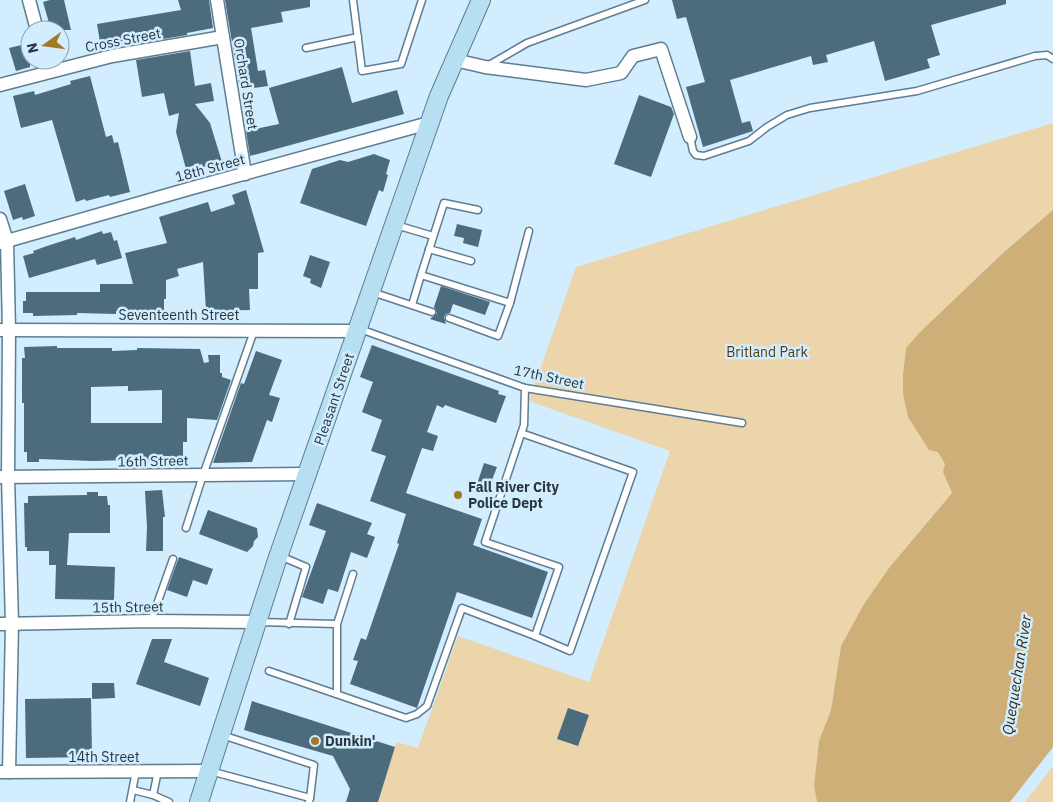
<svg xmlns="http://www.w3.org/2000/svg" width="1053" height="802" viewBox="0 0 1053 802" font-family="'IBM Plex Sans',sans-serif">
<rect width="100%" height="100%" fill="#d1edfe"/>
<g fill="#ecd4ab">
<polygon points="1053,123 1053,210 1003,253 919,333 906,348 903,375 903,394 946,464 943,472 952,493 889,568 841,646 831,710 819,741 814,786 817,802 377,802 396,742 418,748 458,636 589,682 670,451 529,401 576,267"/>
<polygon points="1053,766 1053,802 1025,802"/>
</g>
<polygon fill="#ceaf78" points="1053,210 1053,747 1010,802 817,802 814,786 819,741 831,710 841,646 864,604 889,568 952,493 943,472 945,464 938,452 929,450 908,417 903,394 903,375 906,348 919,333 1003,253"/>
<g fill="#4c6b7d" fill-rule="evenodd">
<polygon points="50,0 64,0 71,30 51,30 43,2"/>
<polygon points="178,0 209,0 213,28 187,33 187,35 133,44 133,39 107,44 107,41 100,42 97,24 181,10"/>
<polygon points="225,0 310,0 310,7 281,12 283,22 251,28 258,71 265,70 268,86 240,90"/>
<polygon points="672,0 1006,0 1006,4 931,25 940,55 927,59 930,68 885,81 874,41 826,55 828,62 813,65 811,56 730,80 742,123 750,121 753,131 703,147 686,87 705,82 686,17 677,19"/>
<polygon points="30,43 30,67 16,71 9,48"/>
<polygon points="190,51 195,86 211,83 214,101 195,104 210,123 222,162 203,167 202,164 186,169 176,132 179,113 169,116 164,93 142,97 136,60"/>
<polygon points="342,67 352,103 397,90 404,114 250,156 246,131 279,124 269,88"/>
<polygon points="90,76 106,137 112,135 114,143 118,142 130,192 110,197 109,195 86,201 85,199 76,202 52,120 21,128 13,96 34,91 35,95 71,84 70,81"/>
<polygon points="639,95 671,107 674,114 651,177 614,164"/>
<polygon points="374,154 390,160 386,174 388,175 383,192 379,190 366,226 300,203 312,169 340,160 348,162"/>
<polygon points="25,184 35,216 23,220 22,217 13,220 4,191"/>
<polygon points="246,190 264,252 258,253 258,289 249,289 250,310 206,311 203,262 177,269 179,276 166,280 166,299 164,299 164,311 116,311 116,314 77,313 77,315 33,316 33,313 23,313 23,301 26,301 26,292 100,292 100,284 133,284 125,253 167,243 159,217 208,202 211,212 235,204 232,195"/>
<polygon points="457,224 482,230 478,247 463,243 464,238 454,236"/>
<polygon points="102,231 103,234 111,232 114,241 117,240 122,258 97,265 95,259 29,278 23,256 34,253 33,251 47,246 75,237 76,240"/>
<polygon points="310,255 330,262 321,288 310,283 311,279 303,276"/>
<polygon points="441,286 490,302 485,315 453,304 450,313 446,314 444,317 446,324 430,319 437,313 434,307"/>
<polygon points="372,345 499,391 498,394 506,396 496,423 445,405 443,408 437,405 427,432 438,436 433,451 422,448 406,493 482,519 473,545 548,572 532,618 457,592 417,708 350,684 358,661 353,660 361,638 366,640 399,544 397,543 406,514 370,501 386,456 371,451 382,420 362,412 373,382 360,377"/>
<path d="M57,346v2h55v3l25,-1v-2l63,1 4,14 5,-1 -1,-7h12v18h2v4l9,3 -14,40 -30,-2v24h-4v19h-12v-2l-78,2 -54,-2v3h-12v-10h-3v-49h-2v-45h3l-1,-11zM128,386v5l34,-1v33h-71v-36z"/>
<polygon points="256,351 282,360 269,395 280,398 272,422 267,420 252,462 213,463 241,383 244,384"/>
<polygon points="484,463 497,467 489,488 477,484"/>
<polygon points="162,490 165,517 163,517 163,551 146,551 147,527 145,491"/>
<polygon points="87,492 98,492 98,496 107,496 108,505 110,505 110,533 69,533 67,565 115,567 114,600 55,599 56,565 49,565 49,551 27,551 27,547 25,547 24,503 28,503 28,496 87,495"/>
<polygon points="317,503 372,523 367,534 375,537 367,558 351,552 338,592 328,589 323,604 302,597 326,531 309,525"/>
<polygon points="208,510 257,528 258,537 254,541 253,546 247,552 199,534"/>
<polygon points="179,557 213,569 207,585 193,580 187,597 167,590"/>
<polygon points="152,639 172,639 164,662 209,678 200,706 136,684"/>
<polygon points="92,683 114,683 115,698 92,699"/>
<polygon points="91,698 92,757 26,758 25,699"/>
<polygon points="252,701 395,747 378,802 346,802 350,789 333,756 244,730"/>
<polygon points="568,708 589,715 578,746 557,739"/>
</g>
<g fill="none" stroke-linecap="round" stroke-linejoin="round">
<defs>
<g id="service">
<polyline points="353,0 362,71 401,64 422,0"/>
<polyline points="306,48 358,37"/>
<polyline points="489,65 527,43 645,0"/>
<polyline points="690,137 693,151 696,155 704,156 749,141 767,127 787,115 810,108 917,91 1035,56 1047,55 1053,59"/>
<polyline points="396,225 433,236"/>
<polyline points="429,249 471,261"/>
<polyline points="421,275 444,203 478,210"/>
<polyline points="372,292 432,312"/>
<polyline points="510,303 529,231"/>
<polyline points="412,305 421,275 510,303 498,336 449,318"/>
<polyline points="360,329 525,388 742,423"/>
<polyline points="521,433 633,472 570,651 535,636 559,567 485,542 524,425 525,388"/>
<polyline points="186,528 203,475 254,331"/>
<polyline points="280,556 306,567 289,624"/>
<polyline points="151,621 173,559"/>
<polyline points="258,622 337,624 337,694"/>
<polyline points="337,624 353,574"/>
<polyline points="269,671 406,718 417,714 427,706 462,608 535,636"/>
<polyline points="222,735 314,765 310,798"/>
<polyline points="210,771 310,798 309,802"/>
<polyline points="133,790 153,795 158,771"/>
<polyline points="153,795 169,802"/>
<polyline points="130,802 136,771"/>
</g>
<g id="minor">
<polyline points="29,0 37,30"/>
<polyline points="217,0 245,174"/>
<polyline points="455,60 485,67 586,80 621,73 633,56 661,49 690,137"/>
<polyline points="0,85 112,56 223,37"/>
<polyline points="0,219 7,241 9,330 8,477 12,624 9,772"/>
<polyline points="0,243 192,188 429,123"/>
<polyline points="0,330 357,331"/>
<polyline points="0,477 307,474"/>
<polyline points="0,624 151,621 257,622"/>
<polyline points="0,772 209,771"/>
</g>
<polyline id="secondary" points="199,802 277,560 439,96 481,0"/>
</defs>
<use href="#service" stroke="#5e7d90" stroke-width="9"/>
<use href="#minor" stroke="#5e7d90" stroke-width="15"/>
<use href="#secondary" stroke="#5e7d90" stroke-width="20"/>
<use href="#service" stroke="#fff" stroke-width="6"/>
<use href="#minor" stroke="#fff" stroke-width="12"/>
<use href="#secondary" stroke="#b6e0f1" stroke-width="18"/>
</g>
<g fill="#a17927" stroke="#d1edfe" stroke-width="2">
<circle cx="458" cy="495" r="5"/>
<circle cx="315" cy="741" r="5"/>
</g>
<g text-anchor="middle" stroke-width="5" stroke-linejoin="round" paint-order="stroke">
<g font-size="14" fill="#2a373f" stroke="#d1edfe">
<text transform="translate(123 40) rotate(-11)" y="5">Cross Street</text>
<text transform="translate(246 84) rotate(81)" y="5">Orchard Street</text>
<text transform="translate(210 168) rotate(-15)" y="5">18th Street</text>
<text x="179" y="320">Seventeenth Street</text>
<text transform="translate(549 377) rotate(12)" y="5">17th Street</text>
<text transform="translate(334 399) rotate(-71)" y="5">Pleasant Street</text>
<text transform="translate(153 461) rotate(-1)" y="5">16th Street</text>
<text transform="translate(128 607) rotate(-1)" y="5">15th Street</text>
<text x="104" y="762">14th Street</text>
</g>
<g font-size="14" fill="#533d12" stroke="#d1edfe">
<text x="767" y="357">Britland Park</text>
</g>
<g font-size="14" font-weight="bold" fill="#2a373f" stroke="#d1edfe" text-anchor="start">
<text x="468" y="492">Fall River City<tspan x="468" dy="16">Police Dept</tspan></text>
<text x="325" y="746">Dunkin'</text>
</g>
<g font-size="15" font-style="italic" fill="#372910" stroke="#d1edfe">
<text transform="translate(1017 675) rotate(-81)" y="5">Quequechan River</text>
</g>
</g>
<g transform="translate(45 45) rotate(256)"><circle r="24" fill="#d1edfe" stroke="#8ea4b2"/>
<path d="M0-4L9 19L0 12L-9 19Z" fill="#a17927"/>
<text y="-8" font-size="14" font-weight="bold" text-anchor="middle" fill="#2a373f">N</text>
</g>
</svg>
